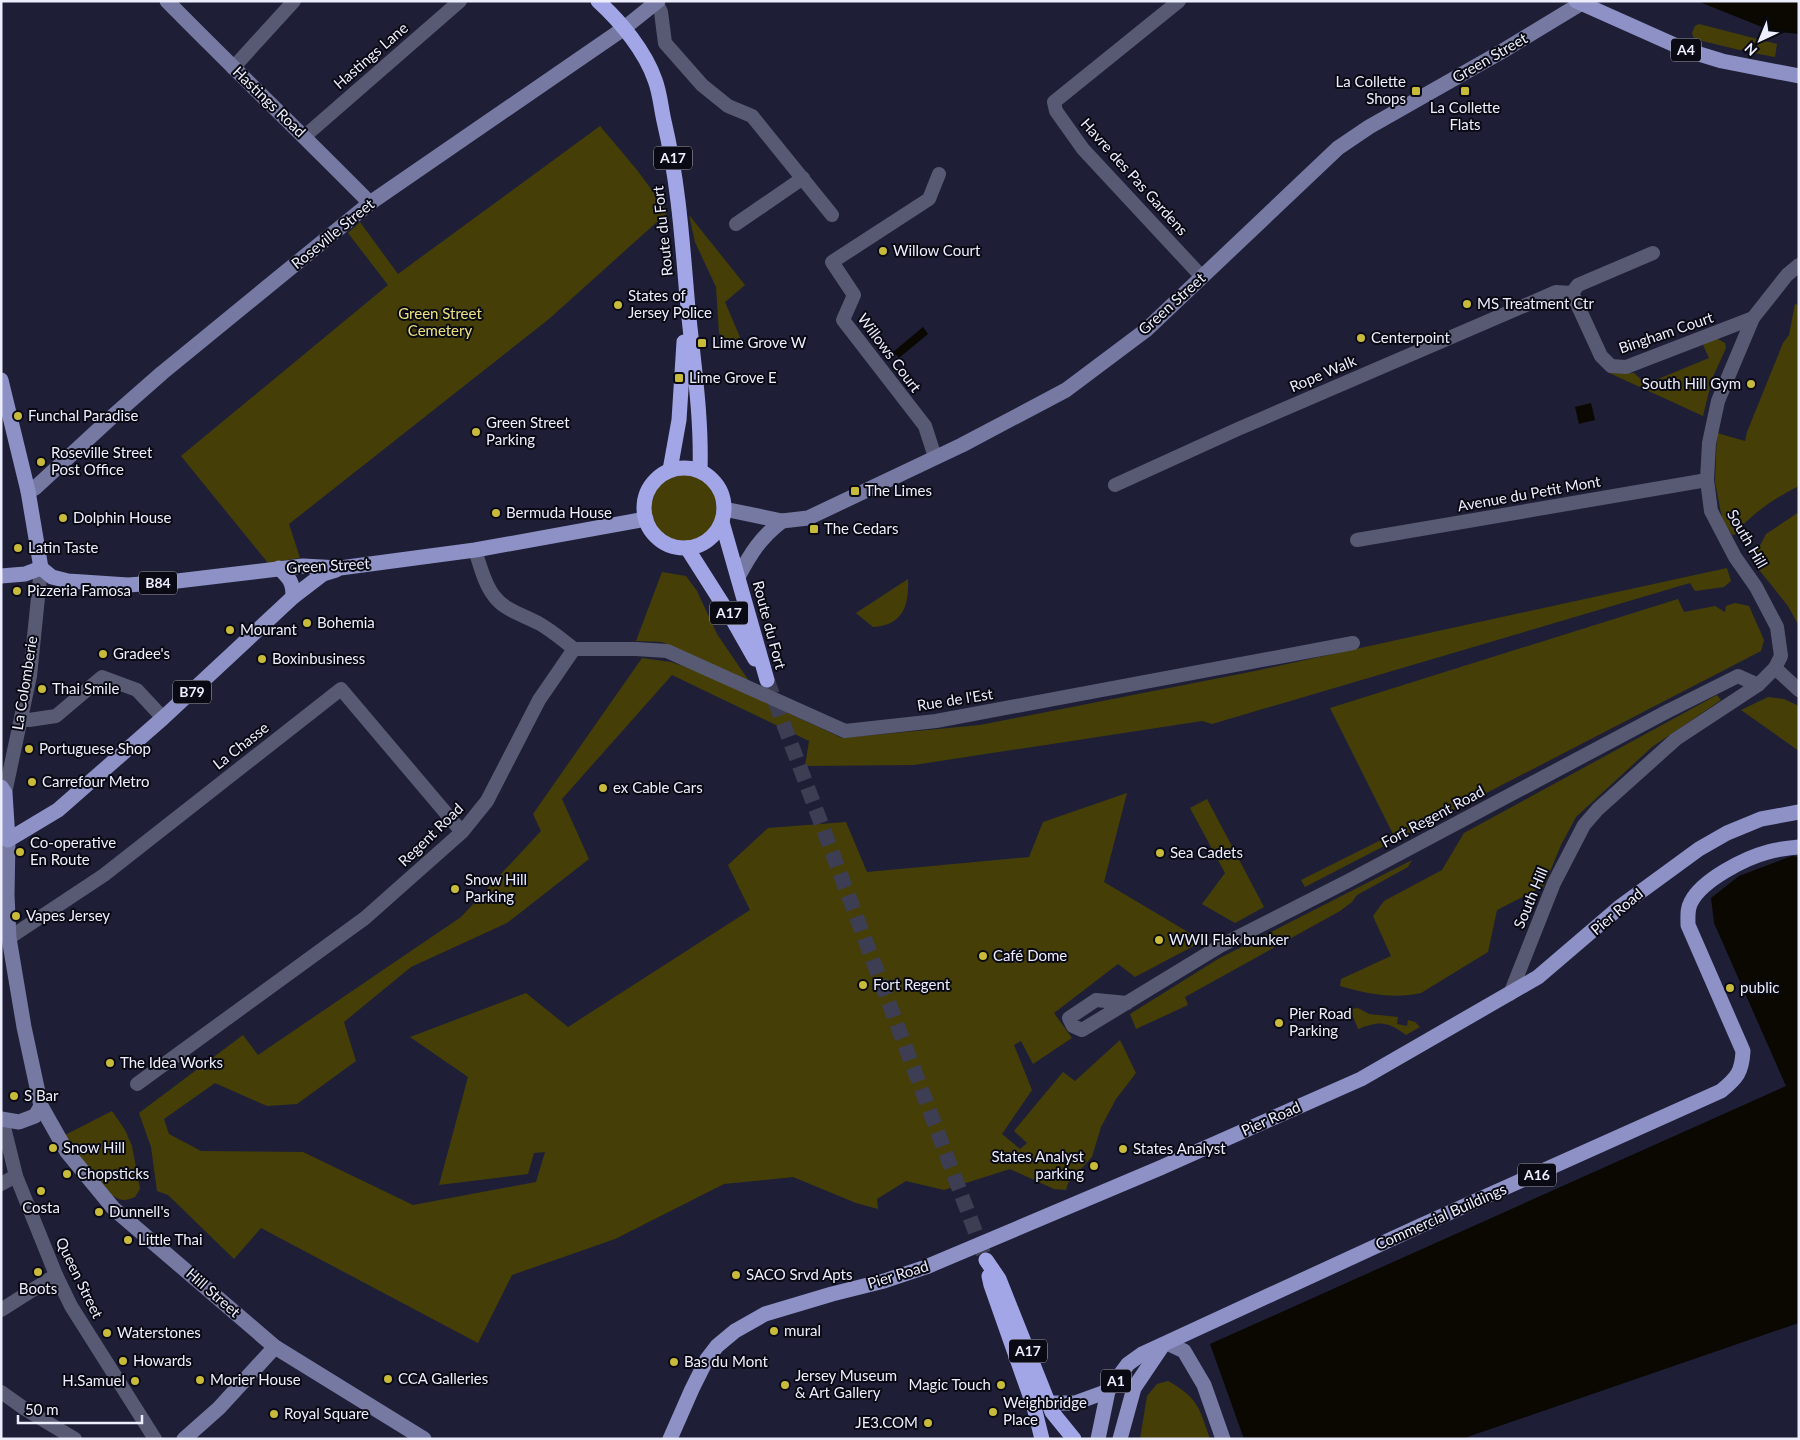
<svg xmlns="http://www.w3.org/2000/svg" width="1800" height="1440" viewBox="0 0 1800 1440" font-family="Lato,sans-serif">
<rect width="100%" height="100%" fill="#1e1f36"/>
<g fill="#453f07">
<polygon points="1699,24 1777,44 1775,57 1748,52 1694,39 1692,33 1695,26"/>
<polygon points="600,126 637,170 668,212 549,319 289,524 300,558 268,563 181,456 388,285 348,233 360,222 398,274"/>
<polygon points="689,215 745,285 725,302 742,342 728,343 719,333 716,287 695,242"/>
<path d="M1795,304l4,1v181c-23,11 -43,25 -60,43l2,4 -9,2 -10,-17 -7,-36 2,-49 28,8 2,-9 36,-89 6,-8z"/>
<polygon points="1716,338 1725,343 1726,348 1712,379 1703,416 1607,372 1634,373 1646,384 1709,358 1703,345"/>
<circle cx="684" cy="507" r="40"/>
<polygon points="1799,512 1799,626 1788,606 1752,561 1766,534"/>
<polygon points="1727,568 1731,581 1724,587 1695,591 1690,583 1212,724 1202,721 914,765 805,766 809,741 672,675 562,799 589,859 507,923 411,967 344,1022 356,1061 297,1104 267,1106 215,1083 164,1119 169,1134 201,1151 303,1152 413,1205 536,1182 545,1152 534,1153 528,1174 439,1185 468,1077 410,1037 526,993 568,1027 750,910 728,865 768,828 846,822 867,872 1029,857 1043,822 1127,793 1104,882 1203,941 1135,977 1118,964 1054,1013 1072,1038 1033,1064 1021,1041 1014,1045 1032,1090 1002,1134 1020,1149 1027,1143 1014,1131 1063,1072 1075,1081 1120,1040 1136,1073 1116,1099 1101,1127 1092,1157 1068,1183 1066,1190 1054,1189 1010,1169 944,1190 906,1181 877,1199 878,1209 856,1203 793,1177 724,1184 615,1239 512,1275 478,1343 261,1228 234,1259 168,1195 157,1191 151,1147 139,1113 243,1035 258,1055 461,917 541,831 533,814 642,658 671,662 697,671 842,738 980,725 1250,672"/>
<polygon points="662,572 686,576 697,591 717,634 749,681 662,642 636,641"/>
<path d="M908,579c1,27 -5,46 -35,48l-17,-14z"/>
<polygon points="1678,599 1684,612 1715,606 1725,612 1726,606 1735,603 1749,606 1764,640 1761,651 1305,887 1301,880 1393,834 1330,708"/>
<path d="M1717,695l4,5 -69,47 -76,70 -15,28 -17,41 -47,24 -9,42 -67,41c-27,6 -54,1 -81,-7l1,-7 50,-23 -18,-40 11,-15 58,-31 22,-37z"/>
<polygon points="1768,697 1784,699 1799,706 1799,751 1741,710"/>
<polygon points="1207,799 1264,907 1235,923 1202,904 1225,873 1190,808"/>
<polygon points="1412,860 1408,867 1357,895 1352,902 1340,911 1185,997 1188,1005 1136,1029 1130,1014 1218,959"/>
<path d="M1358,1008l11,6 29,3 -1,7 10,2 1,-6 7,2 5,5 -14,8c-19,-14 -26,-14 -48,-6l-8,-20z"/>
<path d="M112,1111l13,19 7,16 8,43 -5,8c-3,1 -8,3 -11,3 -18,0 -50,-50 -59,-65z"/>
<path d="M1168,1381c30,17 31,26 42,58h-70l7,-43 10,-12z"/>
</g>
<g fill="#0a0800">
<polygon points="1697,1 1799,1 1799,34 1772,31"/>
<polygon points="923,327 928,334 899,358 893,352"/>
<polygon points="1591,403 1595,420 1579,424 1575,407"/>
<polygon points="1792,856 1799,857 1799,1323 1462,1439 1244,1439 1210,1344 1786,1086 1714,923 1711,898 1739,876"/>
</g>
<polygon fill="#1e1f36" points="1799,1323 1799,1326 1469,1439 1462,1439"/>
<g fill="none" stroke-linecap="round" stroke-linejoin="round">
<polyline stroke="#3d3e54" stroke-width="15" stroke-dasharray="15 8" stroke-linecap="butt" points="767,680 986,1260"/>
<g stroke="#585a73" stroke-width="14">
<polyline points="1179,1 1054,102 1056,111 1083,149 1202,277"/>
<polyline points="657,3 661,12 665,43 702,85 728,106 752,116 832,215"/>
<polyline points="233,68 294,1"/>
<polyline points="305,136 460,1"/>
<polyline points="736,224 803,178"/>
<polyline points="1799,265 1787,275 1753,318 1718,401 1709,443 1707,480 1711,511 1735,557 1756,587 1777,627 1781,656 1775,668 1799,690"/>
<polyline points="1572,293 1601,356 1611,366 1626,367 1753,318"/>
<polyline points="935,457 925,426 843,320 854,295 832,262 929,199 939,174"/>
<polyline points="1115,485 1238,429 1556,292 1572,293 1578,285 1653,253"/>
<polyline points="1357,540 1707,480"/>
<path d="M475,550c5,15 9,33 19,46 11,15 30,19 46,28 12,7 23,16 34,25"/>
<polyline points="574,649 636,649 667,651 845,731 936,721 1353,643"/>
<polyline points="21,720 29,720 56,716 102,677 137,690 163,718"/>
<polyline points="5,793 30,676 41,568"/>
<polyline points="9,938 104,875 341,689 462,832"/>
<polyline points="1510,994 1554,883 1584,825 1598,809 1676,739 1758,685 1775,668"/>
<polyline points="1127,1003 1096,1000 1069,1018 1073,1026 1082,1030 1220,946 1348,881 1668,711 1738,676 1758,685"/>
<polyline points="137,1084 365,918 462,832 487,801 539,700 574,649"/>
<polyline points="2,1119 16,1176 56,1275 71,1306 155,1439"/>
<polyline points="1,1184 16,1176"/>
<polyline points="1,1310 56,1275"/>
<polyline points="1,1392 25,1409 75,1439"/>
</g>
<g stroke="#7679a2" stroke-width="15">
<path d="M167,1c67,68 136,134 203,202"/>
<polyline points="28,491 35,488 113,416 162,373 370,203 623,29 658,1"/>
<polyline points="724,509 782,521 808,518 962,445 1066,390 1146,330 1338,148 1369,127 1501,52 1580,4"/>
<path d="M738,577c13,-24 22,-39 44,-56"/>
<polyline points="8,840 7,895 9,938 24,1027 41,1106 67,1152 114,1209 275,1347 424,1439"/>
<polyline points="1,1119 19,1122 35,1116 41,1106"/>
<polyline points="1167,1343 1184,1351 1204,1385 1223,1439"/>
<polyline points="184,1439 219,1408 275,1347"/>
</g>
<g stroke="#8d91c6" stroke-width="15">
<polyline points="1576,1 1686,50 1722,61 1799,76"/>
<polyline points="1,380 28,491 41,568"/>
<polyline points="41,568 52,577 68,581 128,585 169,582 303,566 340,568 475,550 646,519"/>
<path d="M279,568c11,11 14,14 14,29"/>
<polyline points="1,576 25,574 41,568"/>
<polyline points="1,787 5,793 8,840 58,810 163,718 293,597 323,574 336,570"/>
<polyline points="1048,1403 1075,1403 1108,1391"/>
<polyline points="670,1439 692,1389 707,1359 717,1346 735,1331 765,1314 832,1294 884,1281 926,1267 1160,1168 1361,1079 1538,977 1621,906 1699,849 1727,833 1761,819 1799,812"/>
<path d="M1098,1439l10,-48 20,-27 14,-10 280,-129 299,-134c16,-13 21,-19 22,-40l-55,-126c0,-8 -1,-16 3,-23 11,-22 54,-44 77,-50 10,-3 20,-4 31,-5"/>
<polyline points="1120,1439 1134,1388 1163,1345"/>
</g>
<g stroke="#a3a6e6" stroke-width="15">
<path d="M598,1c23,21 47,50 57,79 5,13 6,28 9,41 14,59 18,116 23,176 5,58 15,115 13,174"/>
<circle cx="684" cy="508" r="40"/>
<polyline points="670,470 679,420 684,342"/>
<polyline points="722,522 767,680"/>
<polyline points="687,548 734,622 755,659"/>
<polyline points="986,1260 999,1279 1052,1412 1074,1439"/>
<polyline points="989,1276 991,1285 1034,1407 1042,1439"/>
</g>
</g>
<g fill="#c8bb3b" stroke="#0a0a14" stroke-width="2">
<rect x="1411" y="86" width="10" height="10" rx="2.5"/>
<rect x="1460" y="86" width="10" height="10" rx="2.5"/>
<circle cx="883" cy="251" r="5"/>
<circle cx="1467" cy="304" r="5"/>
<circle cx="618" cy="305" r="5"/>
<circle cx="1361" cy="338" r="5"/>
<rect x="697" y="338" width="10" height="10" rx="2.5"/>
<rect x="674" y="373" width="10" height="10" rx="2.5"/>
<circle cx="1751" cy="384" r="5"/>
<circle cx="18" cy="416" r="5"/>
<circle cx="476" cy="432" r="5"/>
<circle cx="41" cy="462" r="5"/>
<rect x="850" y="486" width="10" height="10" rx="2.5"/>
<circle cx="496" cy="513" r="5"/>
<circle cx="63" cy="518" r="5"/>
<rect x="809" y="524" width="10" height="10" rx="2.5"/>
<circle cx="18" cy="548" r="5"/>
<circle cx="17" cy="591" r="5"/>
<circle cx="307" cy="623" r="5"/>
<circle cx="230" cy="630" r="5"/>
<circle cx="103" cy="654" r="5"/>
<circle cx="262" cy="659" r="5"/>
<circle cx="42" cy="689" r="5"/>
<circle cx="29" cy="749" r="5"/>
<circle cx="32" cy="782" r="5"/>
<circle cx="603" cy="788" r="5"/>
<circle cx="20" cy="852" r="5"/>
<circle cx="1160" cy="853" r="5"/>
<circle cx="455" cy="889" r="5"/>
<circle cx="16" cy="916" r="5"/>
<circle cx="1159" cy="940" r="5"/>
<circle cx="983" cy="956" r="5"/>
<circle cx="863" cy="985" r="5"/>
<circle cx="1730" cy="988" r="5"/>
<circle cx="1279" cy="1023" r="5"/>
<circle cx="110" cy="1063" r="5"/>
<circle cx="14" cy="1096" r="5"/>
<circle cx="53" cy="1148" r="5"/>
<circle cx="1123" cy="1149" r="5"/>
<circle cx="1094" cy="1166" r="5"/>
<circle cx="67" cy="1174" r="5"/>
<circle cx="41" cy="1191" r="5"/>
<circle cx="99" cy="1212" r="5"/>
<circle cx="128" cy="1240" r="5"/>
<circle cx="38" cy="1272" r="5"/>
<circle cx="736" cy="1275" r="5"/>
<circle cx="774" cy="1331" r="5"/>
<circle cx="107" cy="1333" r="5"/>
<circle cx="123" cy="1361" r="5"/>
<circle cx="674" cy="1362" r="5"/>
<circle cx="388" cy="1379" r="5"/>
<circle cx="200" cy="1380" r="5"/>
<circle cx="135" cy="1381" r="5"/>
<circle cx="785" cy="1385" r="5"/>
<circle cx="1001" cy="1385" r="5"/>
<circle cx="993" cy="1412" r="5"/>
<circle cx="274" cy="1414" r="5"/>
<circle cx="928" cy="1423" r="5"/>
</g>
<g text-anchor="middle" stroke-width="4" stroke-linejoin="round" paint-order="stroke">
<g fill="#0a0a14" stroke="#a8a9b7" stroke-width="1">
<rect x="1671" y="38.5" width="30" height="23" rx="4"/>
<rect x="654" y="146.5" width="38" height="23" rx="4"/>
<rect x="139" y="571.5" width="38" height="23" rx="4"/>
<rect x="710" y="601.5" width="38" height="23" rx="4"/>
<rect x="173" y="680.5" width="38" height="23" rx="4"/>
<rect x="1518" y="1163.5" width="38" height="23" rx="4"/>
<rect x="1009" y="1339.5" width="38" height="23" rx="4"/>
<rect x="1101" y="1369.5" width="30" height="23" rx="4"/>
</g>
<g font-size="14" font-weight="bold" fill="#ecedfd">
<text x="1686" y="55">A4</text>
<text x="673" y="163">A17</text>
<text x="158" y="588">B84</text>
<text x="729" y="618">A17</text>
<text x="192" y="697">B79</text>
<text x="1537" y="1180">A16</text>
<text x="1028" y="1356">A17</text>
<text x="1116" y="1386">A1</text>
</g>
<g font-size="15" fill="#ecedfd" stroke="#0a0a14">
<text transform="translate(371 56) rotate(-41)" y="5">Hastings Lane</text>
<text transform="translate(1490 58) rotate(-30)" y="5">Green Street</text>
<text transform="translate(269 102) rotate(44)" y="5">Hastings Road</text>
<text transform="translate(1134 177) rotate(48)" y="5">Havre des Pas Gardens</text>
<text transform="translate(663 231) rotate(-96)" y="5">Route du Fort</text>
<text transform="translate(333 234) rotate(-39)" y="5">Roseville Street</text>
<text transform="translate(1172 304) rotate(-42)" y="5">Green Street</text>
<text transform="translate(1666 333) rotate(-19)" y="5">Bingham Court</text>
<text transform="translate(889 353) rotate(53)" y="5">Willows Court</text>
<text transform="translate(1323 374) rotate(-23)" y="5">Rope Walk</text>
<text transform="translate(1529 494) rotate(-10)" y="5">Avenue du Petit Mont</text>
<text transform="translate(1747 539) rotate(60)" y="5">South Hill</text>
<text transform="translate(328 566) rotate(-3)" y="5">Green Street</text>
<text transform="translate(769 625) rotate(75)" y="5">Route du Fort</text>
<text transform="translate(25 683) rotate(-81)" y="5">La Colomberie</text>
<text transform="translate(955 700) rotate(-9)" y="5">Rue de l'Est</text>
<text transform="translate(241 746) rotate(-38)" y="5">La Chasse</text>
<text transform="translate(1433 817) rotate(-28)" y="5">Fort Regent Road</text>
<text transform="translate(431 835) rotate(-44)" y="5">Regent Road</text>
<text transform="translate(1531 898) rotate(-67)" y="5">South Hill</text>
<text transform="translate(1617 912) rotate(-40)" y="5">Pier Road</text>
<text transform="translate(1271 1119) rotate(-24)" y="5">Pier Road</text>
<text transform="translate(1441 1217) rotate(-24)" y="5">Commercial Buildings</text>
<text transform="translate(898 1275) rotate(-17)" y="5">Pier Road</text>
<text transform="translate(79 1278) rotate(64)" y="5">Queen Street</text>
<text transform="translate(213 1293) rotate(41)" y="5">Hill Street</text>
</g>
<g font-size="15" fill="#ecedfd" stroke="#0a0a14" text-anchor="start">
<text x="1406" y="87" text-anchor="end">La Collette<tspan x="1406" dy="17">Shops</tspan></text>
<text x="1465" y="113" text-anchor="middle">La Collette<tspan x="1465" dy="17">Flats</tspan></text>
<text x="893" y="256">Willow Court</text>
<text x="628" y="301">States of<tspan x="628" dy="17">Jersey Police</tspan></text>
<text x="1477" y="309">MS Treatment Ctr</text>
<text x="1371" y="343">Centerpoint</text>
<text x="712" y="348">Lime Grove W</text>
<text x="689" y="383">Lime Grove E</text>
<text x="1741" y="389" text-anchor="end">South Hill Gym</text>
<text x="28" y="421">Funchal Paradise</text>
<text x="486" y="428">Green Street<tspan x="486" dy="17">Parking</tspan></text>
<text x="51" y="458">Roseville Street<tspan x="51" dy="17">Post Office</tspan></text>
<text x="865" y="496">The Limes</text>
<text x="506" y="518">Bermuda House</text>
<text x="73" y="523">Dolphin House</text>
<text x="824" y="534">The Cedars</text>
<text x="28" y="553">Latin Taste</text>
<text x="27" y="596">Pizzeria Famosa</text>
<text x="317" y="628">Bohemia</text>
<text x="240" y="635">Mourant</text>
<text x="113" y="659">Gradee's</text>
<text x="272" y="664">Boxinbusiness</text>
<text x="52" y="694">Thai Smile</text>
<text x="39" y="754">Portuguese Shop</text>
<text x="42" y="787">Carrefour Metro</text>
<text x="613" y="793">ex Cable Cars</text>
<text x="30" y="848">Co-operative<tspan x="30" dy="17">En Route</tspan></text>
<text x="1170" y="858">Sea Cadets</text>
<text x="465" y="885">Snow Hill<tspan x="465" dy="17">Parking</tspan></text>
<text x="26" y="921">Vapes Jersey</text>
<text x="1169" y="945">WWII Flak bunker</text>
<text x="993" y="961">Café Dome</text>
<text x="873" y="990">Fort Regent</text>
<text x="1740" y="993">public</text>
<text x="1289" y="1019">Pier Road<tspan x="1289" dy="17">Parking</tspan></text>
<text x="120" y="1068">The Idea Works</text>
<text x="24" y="1101">S Bar</text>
<text x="63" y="1153">Snow Hill</text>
<text x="1133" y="1154">States Analyst</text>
<text x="1084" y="1162" text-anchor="end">States Analyst<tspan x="1084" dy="17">parking</tspan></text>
<text x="77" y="1179">Chopsticks</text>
<text x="41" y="1213" text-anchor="middle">Costa</text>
<text x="109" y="1217">Dunnell's</text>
<text x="138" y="1245">Little Thai</text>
<text x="746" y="1280">SACO Srvd Apts</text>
<text x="38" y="1294" text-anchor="middle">Boots</text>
<text x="784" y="1336">mural</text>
<text x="117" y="1338">Waterstones</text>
<text x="133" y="1366">Howards</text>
<text x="684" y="1367">Bas du Mont</text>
<text x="795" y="1381">Jersey Museum<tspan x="795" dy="17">&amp; Art Gallery</tspan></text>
<text x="398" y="1384">CCA Galleries</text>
<text x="210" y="1385">Morier House</text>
<text x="125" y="1386" text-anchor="end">H.Samuel</text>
<text x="991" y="1390" text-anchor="end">Magic Touch</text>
<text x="1003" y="1408">Weighbridge<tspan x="1003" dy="17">Place</tspan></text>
<text x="284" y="1419">Royal Square</text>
<text x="918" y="1428" text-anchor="end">JE3.COM</text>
</g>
<g font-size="15" fill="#ece17e" stroke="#0a0a14">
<text x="440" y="319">Green Street<tspan x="440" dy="17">Cemetery</tspan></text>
</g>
</g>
<rect width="1800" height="1440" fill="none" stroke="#ecedfd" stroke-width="5"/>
<g transform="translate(1760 40) rotate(224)" stroke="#0a0a14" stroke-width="4" paint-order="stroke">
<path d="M0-4L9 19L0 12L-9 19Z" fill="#ecedfd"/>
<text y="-8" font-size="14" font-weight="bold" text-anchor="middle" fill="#ecedfd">N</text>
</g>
<path d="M18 1415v8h124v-8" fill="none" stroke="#ecedfd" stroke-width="2.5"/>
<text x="25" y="1415" font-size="15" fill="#ecedfd" stroke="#0a0a14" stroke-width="4" paint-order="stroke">50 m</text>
</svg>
